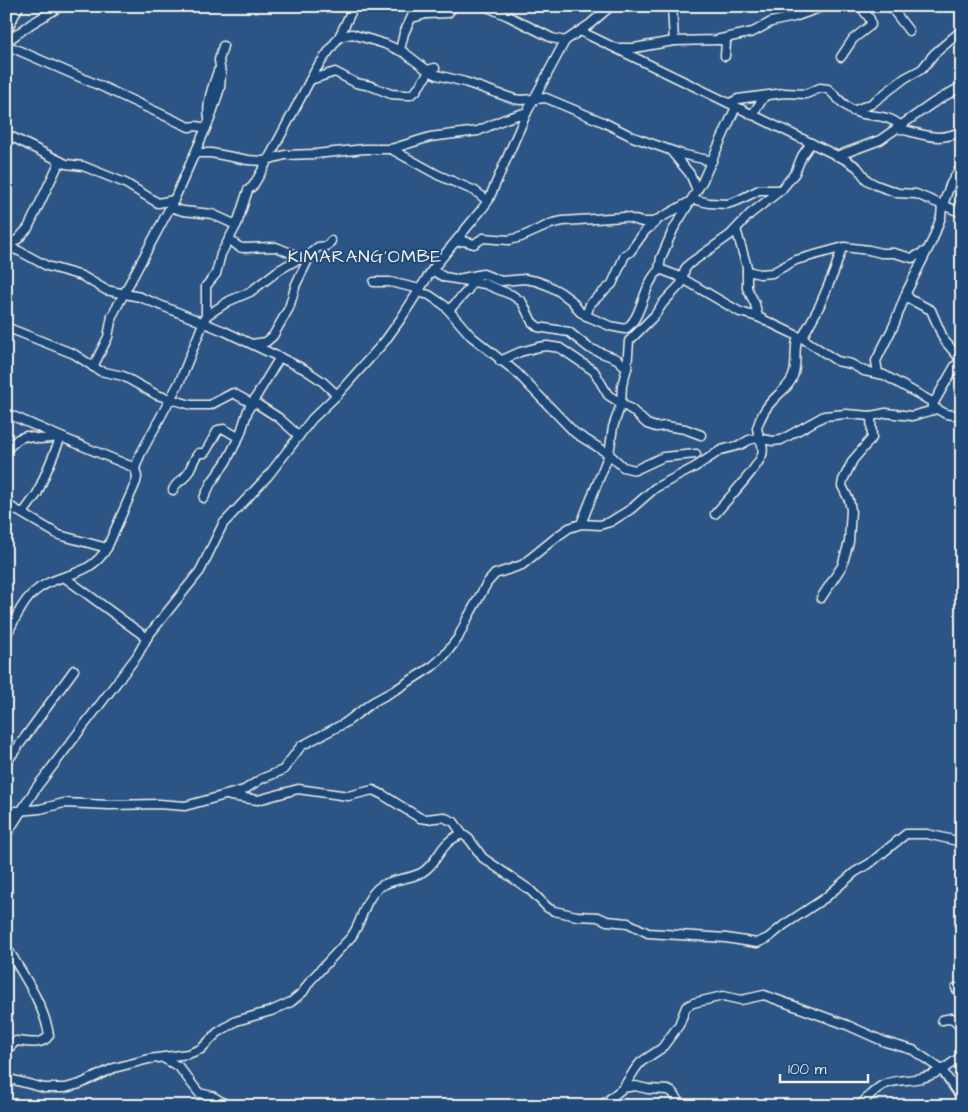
<svg xmlns="http://www.w3.org/2000/svg" width="968" height="1112" viewBox="0 0 968 1112" font-family="'Architects Daughter',sans-serif">
<rect width="100%" height="100%" fill="#2c5585"/>
<filter id="ink" filterUnits="userSpaceOnUse"><feTurbulence type="fractalNoise" baseFrequency=".02" numOctaves="2"/><feDisplacementMap in="SourceGraphic" scale="10" xChannelSelector="R" yChannelSelector="G"/><feConvolveMatrix kernelMatrix="1 2 1 2 8 2 1 2 1" color-interpolation-filters="sRGB"/></filter>
<g filter="url(#ink)">
<g fill="none" stroke-linecap="round" stroke-linejoin="round">
<defs>
<g id="minor">
<polyline points="485,6 508,16 552,38 565,41"/>
<polyline points="672,6 674,41"/>
<polyline points="890,6 909,31"/>
<polyline points="412,18 426,14 448,13 454,6"/>
<polyline points="580,31 846,160 857,167 867,180 876,185 898,193 916,194 962,213"/>
<polyline points="6,32 19,6"/>
<polyline points="339,37 352,34 385,44 405,53 427,70 437,75 465,82 514,99 521,100 546,98 603,122 633,137 681,154 712,161"/>
<polyline points="718,40 722,40 726,43 725,56"/>
<polyline points="6,42 31,24 61,6"/>
<polyline points="6,45 105,88 189,127 196,126 206,128"/>
<polyline points="619,48 634,48 674,41 716,40 753,32 771,22 794,17 825,6"/>
<polyline points="400,50 404,33 417,6"/>
<polyline points="841,57 853,39 871,25 870,19 860,6"/>
<polyline points="310,80 335,72 356,83 371,86 391,94 405,95 410,95 416,91 431,69 435,68"/>
<path d="M730,103l8,-4 46,-6 22,1 14,-6 8,1c9,8 16,18 28,23 17,6 30,1 45,14"/>
<polyline points="853,111 871,104 905,78 922,69 934,54 962,30"/>
<polyline points="752,115 764,97"/>
<path d="M209,118c-3,-16 4,-32 9,-47"/>
<path d="M897,128c25,6 41,15 65,3"/>
<polyline points="6,134 66,164 83,166 125,183 158,203 174,200"/>
<polyline points="391,149 438,175 475,191 488,201"/>
<polyline points="671,151 690,174 697,190"/>
<polyline points="195,153 211,153 248,160 263,161 285,155 315,154 365,149 391,149 430,137 478,131 505,119 527,112"/>
<polyline points="837,156 880,140 933,103 962,86"/>
<polyline points="692,199 709,203 727,204 737,201 759,190 781,190"/>
<polyline points="943,205 950,185 962,165"/>
<polyline points="170,207 183,211 212,214 236,225"/>
<polyline points="736,229 747,267 747,288 755,304 758,317"/>
<polyline points="229,239 239,247 243,248 276,247 303,258"/>
<polyline points="457,242 464,241 474,244 483,238 509,240 521,237 553,223 563,221 625,217 642,222 653,222 691,201"/>
<polyline points="6,246 19,251 47,266 82,276 106,290 140,297 224,331 304,369 322,381 337,395"/>
<polyline points="7,247 18,239 28,228 60,161"/>
<polyline points="432,270 444,277 485,284 512,295 522,302 532,322 538,327 569,332 589,348 617,359 627,368"/>
<polyline points="659,270 661,258 673,230 702,182 736,107"/>
<polyline points="747,271 760,274 772,273 796,260 844,247 869,250 881,253 894,253 912,258 926,251"/>
<path d="M458,279l25,-5 18,7 24,-2 11,2 11,4 13,7 12,9 8,11 9,5 21,9 15,3c18,-11 17,-43 34,-59h3l16,6 62,36 18,5 44,21 35,23 14,3 13,7 20,4 50,28"/>
<polyline points="374,282 390,282 420,289"/>
<polyline points="418,292 429,295 444,305 471,336 516,372 575,433 609,454 623,467 635,470 663,457 696,454"/>
<polyline points="906,294 911,300 931,310 944,340 961,360"/>
<polyline points="449,310 468,290 472,281"/>
<polyline points="206,316 229,301 250,292 279,270 300,258"/>
<polyline points="586,316 590,304 612,284 625,255 630,252 645,231 656,222"/>
<polyline points="6,327 74,354 100,371 123,376 157,395 191,405 210,405 233,393 253,404"/>
<polyline points="802,338 819,307 834,272 842,248"/>
<polyline points="252,344 266,342 273,336 289,308 296,284 312,252 318,247 327,246 331,241"/>
<polyline points="500,361 520,352 539,347 547,346 560,348 594,371 608,395 632,410 647,424 656,427 666,426 685,429 701,435"/>
<polyline points="93,367 108,337 112,316 174,200 210,119 220,88 221,74 219,60 223,46"/>
<polyline points="878,373 876,361 894,325 907,291 933,239 941,217 942,205"/>
<polyline points="254,402 279,418 299,436"/>
<polyline points="932,406 955,366 962,359"/>
<polyline points="6,413 61,437 37,494 23,513"/>
<polyline points="6,450 18,439 26,436 40,439 61,437 135,468"/>
<path d="M173,490c2,-6 6,-8 11,-12 7,-7 8,-18 15,-25h5l2,-2 12,-21 6,-1 14,8"/>
<polyline points="204,498 211,483 226,462 240,435 248,410 280,357"/>
<polyline points="6,504 59,535 107,548"/>
<path d="M715,514c11,-13 42,-45 47,-59 3,-9 -4,-19 -5,-27 3,-10 9,-21 16,-28 7,-8 17,-14 20,-24 5,-13 0,-26 5,-39"/>
<polyline points="581,524 609,454 613,427 621,404 622,385 627,368 629,341 655,315 663,303 681,284 685,269 689,264 730,235 750,214 781,190 795,173 802,156 811,143"/>
<polyline points="64,577 147,638"/>
<polyline points="821,598 842,566 849,542 851,510 849,500 842,486 843,480 853,460 872,438 871,416"/>
<path d="M6,636c8,-14 15,-32 27,-43 24,-22 55,-13 74,-45l29,-66 1,-5 -2,-9 5,-13 40,-74 26,-65v-30l10,-12 5,-20 16,-30 11,-34 5,-4 10,-17 53,-100 23,-32 15,-31"/>
<polyline points="6,763 74,670"/>
<polyline points="230,796 258,800 298,789 348,796 373,790 383,795 420,818 427,819 443,817 454,822 462,834 469,839 483,858 530,890 548,908 554,911 577,916 598,917 607,921 628,923 648,933 726,938 757,943 768,938 784,925 825,898 855,872 869,864 906,834 927,834 962,842"/>
<polyline points="6,812 40,809 64,803 109,805 159,804 185,806 244,790 261,779 283,770 301,746 345,723 373,702 397,689 433,666 444,656 458,638 467,619 487,583 495,574 522,565 559,535 569,528 581,524 600,525 610,522 631,509 655,488 695,467 721,450 740,445 749,440 757,438 773,441 781,440 824,416 846,414 871,416 886,413 912,416 937,409 946,414 962,416"/>
<polyline points="6,835 36,788 137,656 148,636 200,571 223,524 268,476 312,419 337,395 385,341 400,320 432,270 482,209 488,201 527,112 565,41 590,24 611,6"/>
<path d="M6,946c16,27 38,58 43,89 -6,11 -22,7 -33,6l-5,5 -5,2"/>
<polyline points="956,988 962,998"/>
<polyline points="942,1020 952,1018 962,1027"/>
<polyline points="163,1058 179,1067 199,1093 212,1096 229,1106"/>
<path d="M6,1078l38,10h21l15,-4 34,-16 35,-9 39,-5 13,-5 16,-16 19,-12 35,-10 20,-9 12,-10 7,-11 41,-44c11,-14 12,-35 26,-48 11,-10 30,-9 44,-16 19,-11 17,-30 41,-39"/>
<polyline points="623,1088 635,1086 648,1089 668,1090 672,1092 683,1106"/>
<polyline points="601,1106 623,1088 636,1068 641,1062 662,1048 679,1025 686,1007 693,1003 723,996 741,1000 764,995 847,1025 885,1042 913,1050 942,1070 957,1092 962,1096"/>
<path d="M859,1106c8,-7 14,-16 24,-21 11,-6 26,-4 38,-7 16,-3 28,-13 41,-22"/>
</g>
</defs>
<use href="#minor" stroke="#f4f1e8" stroke-width="11"/>
<use href="#minor" stroke="#1f4a7a" stroke-width="8"/>
</g>
</g>
<g text-anchor="middle" stroke-width="4" stroke-linejoin="round" paint-order="stroke">
<g font-size="18" letter-spacing="1" fill="#f4f1e8" stroke="#1f4a7a">
<text x="365" y="262">KIMARANG'OMBE</text>
</g>
</g>
<rect width="968" height="1112" fill="none" stroke="#1f4a7a" stroke-width="25"/>
<rect x="12" y="12" width="943" height="1087" fill="none" stroke="#f4f1e8" stroke-width="2" filter="url(#ink)"/>
<path d="M780 1074v8h88v-8" fill="none" stroke="#f4f1e8" stroke-width="2.5"/>
<text x="788" y="1074" font-size="15" fill="#f4f1e8" stroke="#1f4a7a" stroke-width="4" paint-order="stroke">100 m</text>
</svg>
